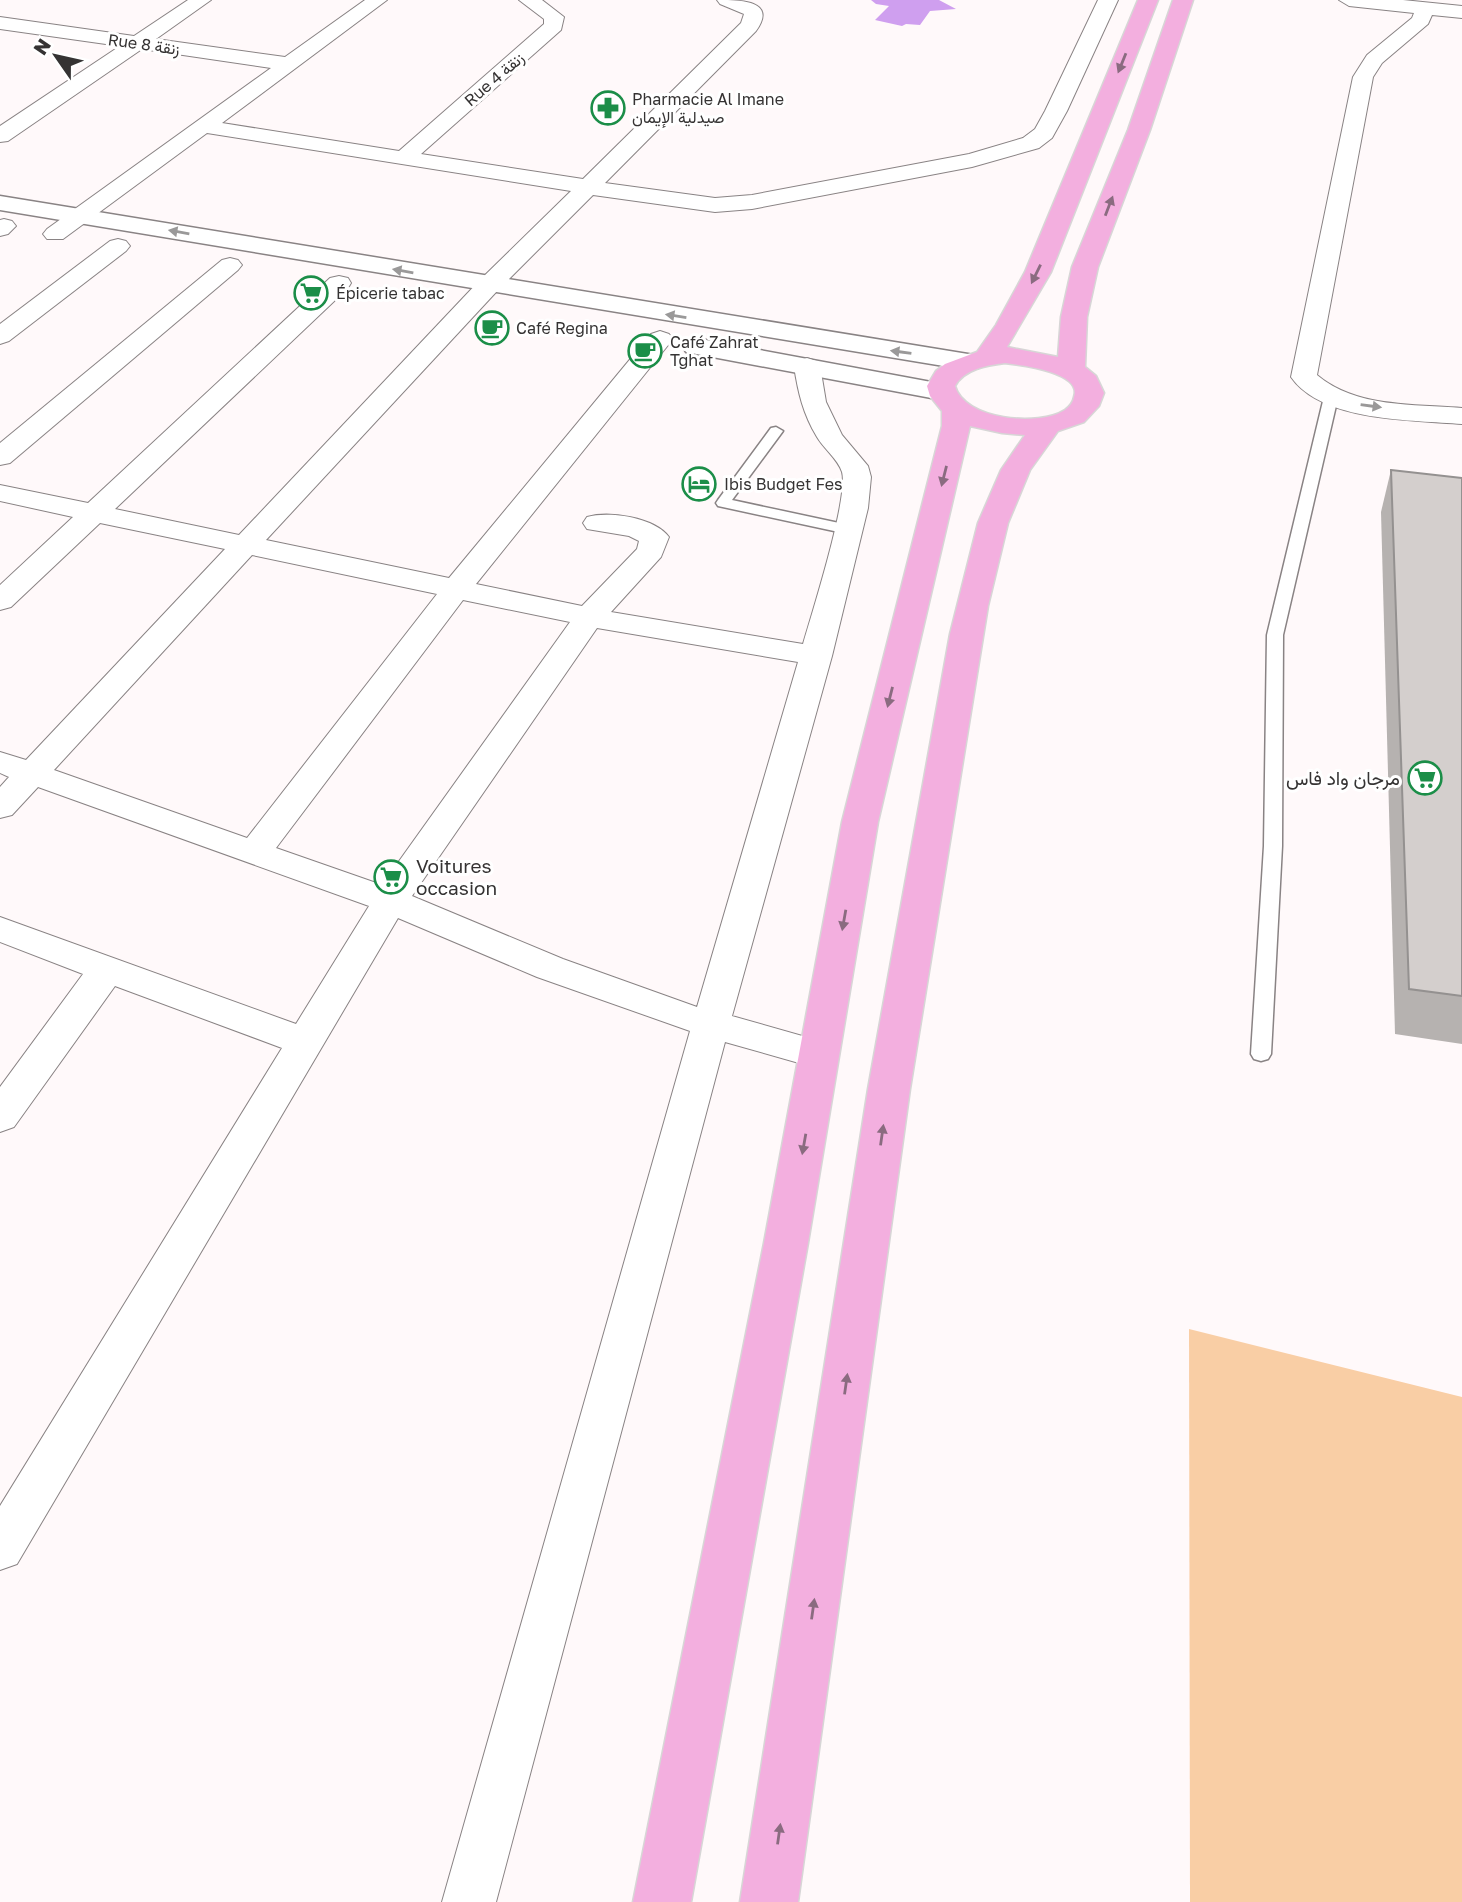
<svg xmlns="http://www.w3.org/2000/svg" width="1462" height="1902" viewBox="0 0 1462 1902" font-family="'Golos Text',Vazirmatn,sans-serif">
<rect width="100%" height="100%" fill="#fff9fa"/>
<polygon fill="#f9cea5" points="1189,1329 1462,1397 1462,1902 1190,1902"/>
<polygon fill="#cf9fef" points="871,0 939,0 956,9 930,11 920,25 906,24 902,26 875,20 889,6 876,4"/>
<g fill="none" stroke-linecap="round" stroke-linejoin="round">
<defs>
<g id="lane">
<polygon points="1331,393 1338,397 1283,635 1282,846 1271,1054 1268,1059 1261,1061 1254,1059 1251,1054 1264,846 1267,635 1324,397"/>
<polygon points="776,427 783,431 732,500 853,526 856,529 853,532 848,534 718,506 716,503 718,500 771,428"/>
</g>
<g id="street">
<path d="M188,0h23l-55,39 129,18 80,-57h22l-165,123 177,28 145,-127v-5l-25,-19h23l22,17 -3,13 -140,124 162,25 158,-156 3,-9 -24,-10 -3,-4c23,0 61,0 39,31l-151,152 110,15 37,-3 217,-41 54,-16 12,-9 10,-18 53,-111h20l-51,111 -15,27 -13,10 -67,19 -220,42 -37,3 -122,-17 -95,95 -232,250 183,38 202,-244 9,-3 9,3 4,5 -4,5 -193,240 106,22 55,-57 2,-8 -10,-5 -42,-7 -4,-6 4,-6c22,-6 67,0 82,20l-8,20 -50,55 192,32c9,-31 46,-147 39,-172 -4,-13 -18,-23 -25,-35 -14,-23 -19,-45 -23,-71l4,-5 9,-3 9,3 4,5 6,36 16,33 26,31 3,11 -3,31 -36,148 -100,360 102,29 5,10 -5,10 -14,4 -95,-27 -229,860h-54l248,-871 -153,-54 -139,-59 -381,646 -17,6v-64l282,-458 -167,-62 -101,141 -14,5v-45l83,-113 -83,-32v-25l296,107 73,-118 -331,-119 -26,28 -12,3v-31l9,-10 -9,-4v-21l26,8 199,-211 -125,-26 -89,84 -11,3v-25l73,-68 -73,-16v-16l88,18 242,-225 9,-2 9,2 3,5 -3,5 -233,221 124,26 241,-255 91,-89 -364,-58 -144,106h-16l-4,-5 4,-5 224,-161 -129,-19 -134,92 -8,1v-16l120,-80 -120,-17v-12l134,19zM252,555l185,39 -190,244 -193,-68zM463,600l107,22 -188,263 -106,-37zM597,628l201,34 -101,345 -134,-48 -151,-63z"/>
<path d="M1339,0h64l59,6v12l-30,-3 -4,9 -46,39 -9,14 -56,298c39,33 97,29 145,33v16c-49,-4 -140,-2 -171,-47l62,-300 14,-22 45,-37 2,-5 -65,-7z"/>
<polygon points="4,219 12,221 16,226 8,234 0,236 0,220"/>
<polygon points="118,239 126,241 130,246 126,251 9,341 0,344 0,324 110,241"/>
<polygon points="230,258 238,260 242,265 238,270 10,463 0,465 0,443 222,260"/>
</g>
<g id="secondary">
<polygon points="0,196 968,354 978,356 981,362 978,368 968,370 0,210"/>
<polygon points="695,338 942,384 952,386 956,392 952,398 942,400 686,352 682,346 686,340"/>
</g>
<path id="primary" d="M1138,0h20l-107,272 -44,75 51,10 3,-40 11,-50 56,-137 45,-130h20l-43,130 -52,137 -11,50 -2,50 11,9 8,17 -5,13 -15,16 -26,9 -28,39 -22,53 -20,83 -78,483 -112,813h-58l128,-813 82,-455 28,-111 23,-53 24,-35 -23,-2 -32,-7 -92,396 -70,421 -117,659h-58l131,-659 78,-421 100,-396v-15l-12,-15 -3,-10 9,-15 9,-7 32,-12 19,-27 29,-53zM1005,363c16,2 78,9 69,34 -1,6 -5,10 -9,13 -26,17 -101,10 -110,-24 9,-17 33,-21 50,-23z"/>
</defs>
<use href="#lane" stroke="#898384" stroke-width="3"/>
<use href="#street" stroke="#898384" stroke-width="2"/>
<use href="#secondary" stroke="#898384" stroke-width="3"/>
<use href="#primary" stroke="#d7d6d6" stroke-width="3"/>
<use href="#lane" fill="#fff" fill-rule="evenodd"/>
<use href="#street" fill="#fff" fill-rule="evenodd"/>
<use href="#secondary" fill="#fff" fill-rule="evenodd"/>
<use href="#primary" fill="#f3afdf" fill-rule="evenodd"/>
</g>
<polygon fill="#b6b2b0" points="1391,470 1462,478 1462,1044 1395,1034 1381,512"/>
<polygon fill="#d4cfcd" stroke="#949190" stroke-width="2" points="1391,470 1462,478 1462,996 1409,989"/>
<defs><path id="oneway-solid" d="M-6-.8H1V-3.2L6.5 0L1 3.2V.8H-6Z" transform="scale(1.75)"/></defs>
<g fill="#8a6b80">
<use href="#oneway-solid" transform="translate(1122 63) rotate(112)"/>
<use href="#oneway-solid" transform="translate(1109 206) rotate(-69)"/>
<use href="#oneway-solid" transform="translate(1036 274) rotate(116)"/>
<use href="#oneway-solid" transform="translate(944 476) rotate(104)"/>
<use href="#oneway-solid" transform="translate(890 697) rotate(104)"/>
<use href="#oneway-solid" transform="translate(844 920) rotate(100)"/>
<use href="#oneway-solid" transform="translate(882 1135) rotate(-82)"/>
<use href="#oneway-solid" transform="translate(804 1144) rotate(100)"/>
<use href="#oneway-solid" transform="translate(846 1384) rotate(-82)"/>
<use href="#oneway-solid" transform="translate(813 1609) rotate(-82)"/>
<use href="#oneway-solid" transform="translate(779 1834) rotate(-82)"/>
</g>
<g fill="#9a9999">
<use href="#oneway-solid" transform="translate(179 232) rotate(-170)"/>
<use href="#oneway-solid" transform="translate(403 271) rotate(-170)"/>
<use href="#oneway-solid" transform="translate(676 316) rotate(-171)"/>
<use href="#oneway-solid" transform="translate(901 352) rotate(-172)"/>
<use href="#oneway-solid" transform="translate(1371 406) rotate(8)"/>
</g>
<defs>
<symbol id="pharmacy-ring" viewBox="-11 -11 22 22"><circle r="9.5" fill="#fff" stroke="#1b8e48" stroke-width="1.5"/><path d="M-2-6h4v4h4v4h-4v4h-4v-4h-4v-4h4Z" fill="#1b8e48"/></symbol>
<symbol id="supermarket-ring" viewBox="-11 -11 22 22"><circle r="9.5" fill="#fff" stroke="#1b8e48" stroke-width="1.5"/><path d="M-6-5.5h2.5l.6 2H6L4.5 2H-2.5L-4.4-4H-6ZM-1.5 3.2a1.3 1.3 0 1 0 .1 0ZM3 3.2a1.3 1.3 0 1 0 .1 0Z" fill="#1b8e48"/></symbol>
<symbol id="cafe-ring" viewBox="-11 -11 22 22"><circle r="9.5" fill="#fff" stroke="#1b8e48" stroke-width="1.5"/><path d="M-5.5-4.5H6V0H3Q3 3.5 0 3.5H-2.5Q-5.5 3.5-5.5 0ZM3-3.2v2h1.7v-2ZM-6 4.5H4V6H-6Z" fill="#1b8e48"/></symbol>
<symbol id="hotel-ring" viewBox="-11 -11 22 22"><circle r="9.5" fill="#fff" stroke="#1b8e48" stroke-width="1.5"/><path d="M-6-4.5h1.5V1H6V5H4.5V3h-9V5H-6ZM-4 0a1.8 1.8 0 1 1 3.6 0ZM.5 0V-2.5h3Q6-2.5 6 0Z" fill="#1b8e48"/></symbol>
</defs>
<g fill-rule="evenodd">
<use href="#pharmacy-ring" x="589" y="89" width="38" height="38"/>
<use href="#supermarket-ring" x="292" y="274" width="38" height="38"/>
<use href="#cafe-ring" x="473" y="309" width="38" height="38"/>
<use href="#cafe-ring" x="626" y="332" width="38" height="38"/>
<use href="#hotel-ring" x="680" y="465" width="38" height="38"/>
<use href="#supermarket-ring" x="1406" y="759" width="38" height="38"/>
<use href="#supermarket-ring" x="372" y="858" width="38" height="38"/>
</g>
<g text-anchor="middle" stroke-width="6" stroke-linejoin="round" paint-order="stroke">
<g font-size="16" fill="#353333" stroke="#fff">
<text transform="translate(144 44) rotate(8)" y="6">Rue 8 زنقة</text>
<text transform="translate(494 79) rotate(-41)" y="6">Rue 4 زنقة</text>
</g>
<g font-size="16" fill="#353333" stroke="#fff" text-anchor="start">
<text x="632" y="105">Pharmacie Al Imane<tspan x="632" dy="18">صيدلية الإيمان</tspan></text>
<text x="336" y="299">Épicerie tabac</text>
<text x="516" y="334">Café Regina</text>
<text x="670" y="348">Café Zahrat<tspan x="670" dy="18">Tghat</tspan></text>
<text x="724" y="490">Ibis Budget Fes</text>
</g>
<g font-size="19" fill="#353333" stroke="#fff" text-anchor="end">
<text x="1400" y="785">مرجان واد فاس</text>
<text x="416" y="873" text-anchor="start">Voitures<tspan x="416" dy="22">occasion</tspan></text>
</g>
</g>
<g transform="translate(56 56) rotate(304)" stroke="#ffffff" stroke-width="5" paint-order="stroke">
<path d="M0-5L12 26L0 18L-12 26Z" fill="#353333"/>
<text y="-10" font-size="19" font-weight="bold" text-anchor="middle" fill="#353333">N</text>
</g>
</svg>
